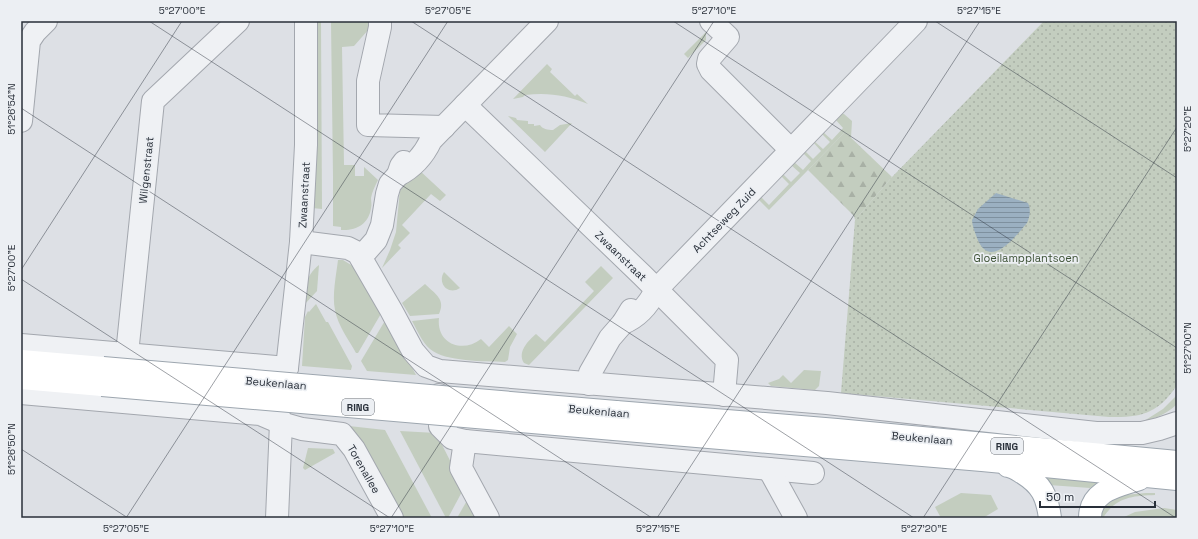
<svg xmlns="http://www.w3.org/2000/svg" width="1198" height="539" viewBox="0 0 1198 539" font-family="'Space Grotesk',sans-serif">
<defs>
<pattern id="forest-firs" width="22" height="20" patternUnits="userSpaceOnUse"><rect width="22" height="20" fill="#c3cdbf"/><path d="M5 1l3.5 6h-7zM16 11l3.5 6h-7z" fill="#a8b0a5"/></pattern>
<pattern id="park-dots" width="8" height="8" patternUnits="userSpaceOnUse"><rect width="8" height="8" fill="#c3cdbf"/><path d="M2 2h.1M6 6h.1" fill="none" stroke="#a8b0a5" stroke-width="1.8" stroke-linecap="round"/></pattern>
<pattern id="water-rules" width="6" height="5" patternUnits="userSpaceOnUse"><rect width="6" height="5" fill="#9bb0c1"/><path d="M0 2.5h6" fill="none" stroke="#7e909e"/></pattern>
</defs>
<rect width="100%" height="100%" fill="#dde0e5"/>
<g fill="#c3cdbf">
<polygon points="314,21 321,21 322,209 312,208"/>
<path d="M331,21h37l1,8 -15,17 -12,1 2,118h11v11h9v-9l14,13c-3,6 -6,12 -7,18 0,3 1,7 0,10 -2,16 -15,23 -30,22v-3l-8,-1v-49z"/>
<polygon points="706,32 706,40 688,58 684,54"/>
<path d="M547,64l5,5 -2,3 25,24 2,-2 11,10c-21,-9 -41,-12 -63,-9l-2,2 -10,2z"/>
<polygon points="841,113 844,114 852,121 851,138 845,132 769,210 758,199 760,196 769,205 789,184 780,175 782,173 791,182 800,173 791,165 794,162 803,170 811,161 803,153 805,151 813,159 821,151 813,142 814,141 823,149 830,142 821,133 823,132 832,140 843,128 835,119"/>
<path d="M508,116l8,2 1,2 11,1v3h6v2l6,-1c2,4 8,5 13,5l7,-5 12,-2 -27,29z"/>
<polygon points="419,170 446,195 440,201 431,194 402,225 410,233 398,245 401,248 382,268 390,250 396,232 400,189"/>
<path d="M338,260h5l13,8 26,44 -24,41h-2c-7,-13 -18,-27 -21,-43 -3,-15 1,-34 3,-50z"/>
<path d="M319,265l-2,26 -14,15c1,-16 2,-30 16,-41z"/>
<path d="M601,266l12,12 -84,87 -5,-2c-7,-11 4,-22 12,-29l9,8 49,-51 -9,-9z"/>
<path d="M444,272l16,16c-12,8 -23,-5 -16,-16z"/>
<path d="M425,284c10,10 21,15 14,30l-29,2 -8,-13z"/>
<polygon points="316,304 326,322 328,322 352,366 351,370 302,366 305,317 308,311 309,312"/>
<path d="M439,318c-3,25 23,36 42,21l8,8 20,-21 8,8 -7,13 -2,13 -3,2c-20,-1 -60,0 -75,-13 -8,-7 -13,-19 -18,-28z"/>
<polygon points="386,319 416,375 367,371 361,361"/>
<polygon points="804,370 821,371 819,386 815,390 771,386 768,383 779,379 783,375 791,383"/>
<path d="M1176,396h1v8c-9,9 -20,14 -33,17l19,-12z"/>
<polygon points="349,426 385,430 432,518 398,518"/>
<polygon points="400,431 436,433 464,488 448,518 446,518"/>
<polygon points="308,448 333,449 335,453 305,470 303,468"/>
<polygon points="1040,473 1100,482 1090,488 1049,485"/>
<polygon points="961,493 991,495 998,509 983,518 941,518 935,507"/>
<path d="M1146,493h9v2c-23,1 -39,2 -52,23h-6l9,-16 18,-7z"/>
<polygon points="469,497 480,518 457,518"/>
<polygon points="1164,508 1177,510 1177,518 1122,518 1135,512"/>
</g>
<polygon fill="url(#forest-firs)" points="845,132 892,177 855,220 854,216 808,170"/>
<path fill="url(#park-dots)" d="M1044,21h133v364c-18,28 -36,33 -68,32l-268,-24 14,-173 37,-43z"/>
<path fill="url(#water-rules)" d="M996,193l32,10c3,6 2,14 -1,20 -12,14 -37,48 -50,15 -2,-6 -5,-12 -5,-18l6,-11z"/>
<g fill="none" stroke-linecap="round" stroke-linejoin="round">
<defs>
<g id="minor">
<polyline points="380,21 380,27 368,81 368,125 444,127"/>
<polyline points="711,21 728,37 709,59 708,64 711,70 791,150"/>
<polyline points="465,105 642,275 727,360 724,395"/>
<polyline points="21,121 29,41 35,32 46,21"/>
<path d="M398,175c14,-7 26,-20 33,-35l116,-119"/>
<polyline points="301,242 348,248 358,253 391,310 413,351 426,366 440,371 827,403 1096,433 1142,433 1159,429 1177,423"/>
<polyline points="361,257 376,240 382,225 387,194 390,184 398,175 401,166 404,162"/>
<path d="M623,323c15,-6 26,-19 33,-33l260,-269"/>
<polyline points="21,345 287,368"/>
<polyline points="127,354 153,101 238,21"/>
<polyline points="287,368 301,242 306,145 306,21"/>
<polyline points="589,384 590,373 610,338 623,323 631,310"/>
<polyline points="21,393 260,414 281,423 302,429 342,434 354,449 392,518"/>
<polyline points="439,395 440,426 452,438 465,441 813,473"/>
<polyline points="277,410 281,423 277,518"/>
<polyline points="465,441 461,468 488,518"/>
<polyline points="769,469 796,518"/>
</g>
<g id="major">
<polyline points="21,361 103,368"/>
<polyline points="21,378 102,385"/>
<polyline points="616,412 837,430 1177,462"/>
<polyline points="614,429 982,460 1177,479"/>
<path d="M1008,466c6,1 10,4 15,7 19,12 24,23 27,45"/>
<path d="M1090,518c0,-28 28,-32 49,-39"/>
</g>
</defs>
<use href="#minor" stroke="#a3a7ae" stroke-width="24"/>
<use href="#major" stroke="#9da6af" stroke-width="24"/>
<use href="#minor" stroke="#eff1f4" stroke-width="22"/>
<use href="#major" stroke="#fff" stroke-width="22"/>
<defs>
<g id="major-bridge">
<polyline points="103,368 616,412"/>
<polyline points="102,385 614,429"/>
</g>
</defs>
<use href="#major-bridge" stroke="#9da6af" stroke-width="24" stroke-linecap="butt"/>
<use href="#major-bridge" stroke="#fff" stroke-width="22"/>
</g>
<path fill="none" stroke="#282f39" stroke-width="1" stroke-opacity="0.45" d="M149,21l765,497M411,21l765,497M673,21l504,327M935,21l242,157M21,108l631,410M21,270l161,-249M21,279l369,239M21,449l107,69M126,518l322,-497M391,518l323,-497M657,518l323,-497M923,518l254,-391"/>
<g text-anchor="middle" stroke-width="3.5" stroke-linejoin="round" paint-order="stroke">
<g fill="#eceff3" stroke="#636971" stroke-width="1">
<rect x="342" y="399" width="32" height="16" rx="3"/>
<rect x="991" y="438" width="32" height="16" rx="3"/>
</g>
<g font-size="10" font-weight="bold" fill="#282f39">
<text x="358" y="411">RING</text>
<text x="1007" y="450">RING</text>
</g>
<g font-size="11" fill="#282f39" stroke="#eceff3">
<text transform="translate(146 170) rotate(-84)" y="4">Wilgenstraat</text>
<text transform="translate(304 195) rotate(-87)" y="4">Zwaanstraat</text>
<text transform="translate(724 220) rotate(-46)" y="4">Achtseweg Zuid</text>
<text transform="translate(621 256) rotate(44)" y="4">Zwaanstraat</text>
<text transform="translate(276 383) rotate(5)" y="4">Beukenlaan</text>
<text transform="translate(599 411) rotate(5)" y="4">Beukenlaan</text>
<text transform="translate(922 438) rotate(5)" y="4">Beukenlaan</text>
<text transform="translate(364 469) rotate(60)" y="4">Torenallee</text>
</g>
<g font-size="11" fill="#3e5337" stroke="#eceff3">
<text x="1026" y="262">Gloeilampplantsoen</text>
</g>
</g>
<rect width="1198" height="539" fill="none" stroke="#eceff3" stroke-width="44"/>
<path d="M1040 501v6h115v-6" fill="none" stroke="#282f39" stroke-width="2"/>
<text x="1046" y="501" font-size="12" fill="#282f39" stroke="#eceff3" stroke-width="3" paint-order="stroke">50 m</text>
<rect x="22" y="22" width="1154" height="495" fill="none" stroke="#282f39" stroke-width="1.5"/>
<g font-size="10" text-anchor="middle" fill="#282f39">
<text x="182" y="14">5°27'00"E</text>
<text x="448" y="14">5°27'05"E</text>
<text x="714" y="14">5°27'10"E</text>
<text x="979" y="14">5°27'15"E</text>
<text transform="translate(11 109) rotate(-90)" y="4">51°26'54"N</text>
<text transform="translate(1187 129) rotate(-90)" y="4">5°27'20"E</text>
<text transform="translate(11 268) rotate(-90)" y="4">5°27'00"E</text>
<text transform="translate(1187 348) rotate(-90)" y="4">51°27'00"N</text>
<text transform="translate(11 449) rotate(-90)" y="4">51°26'50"N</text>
<text x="126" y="532">5°27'05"E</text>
<text x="392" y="532">5°27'10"E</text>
<text x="658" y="532">5°27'15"E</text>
<text x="924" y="532">5°27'20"E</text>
</g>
</svg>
